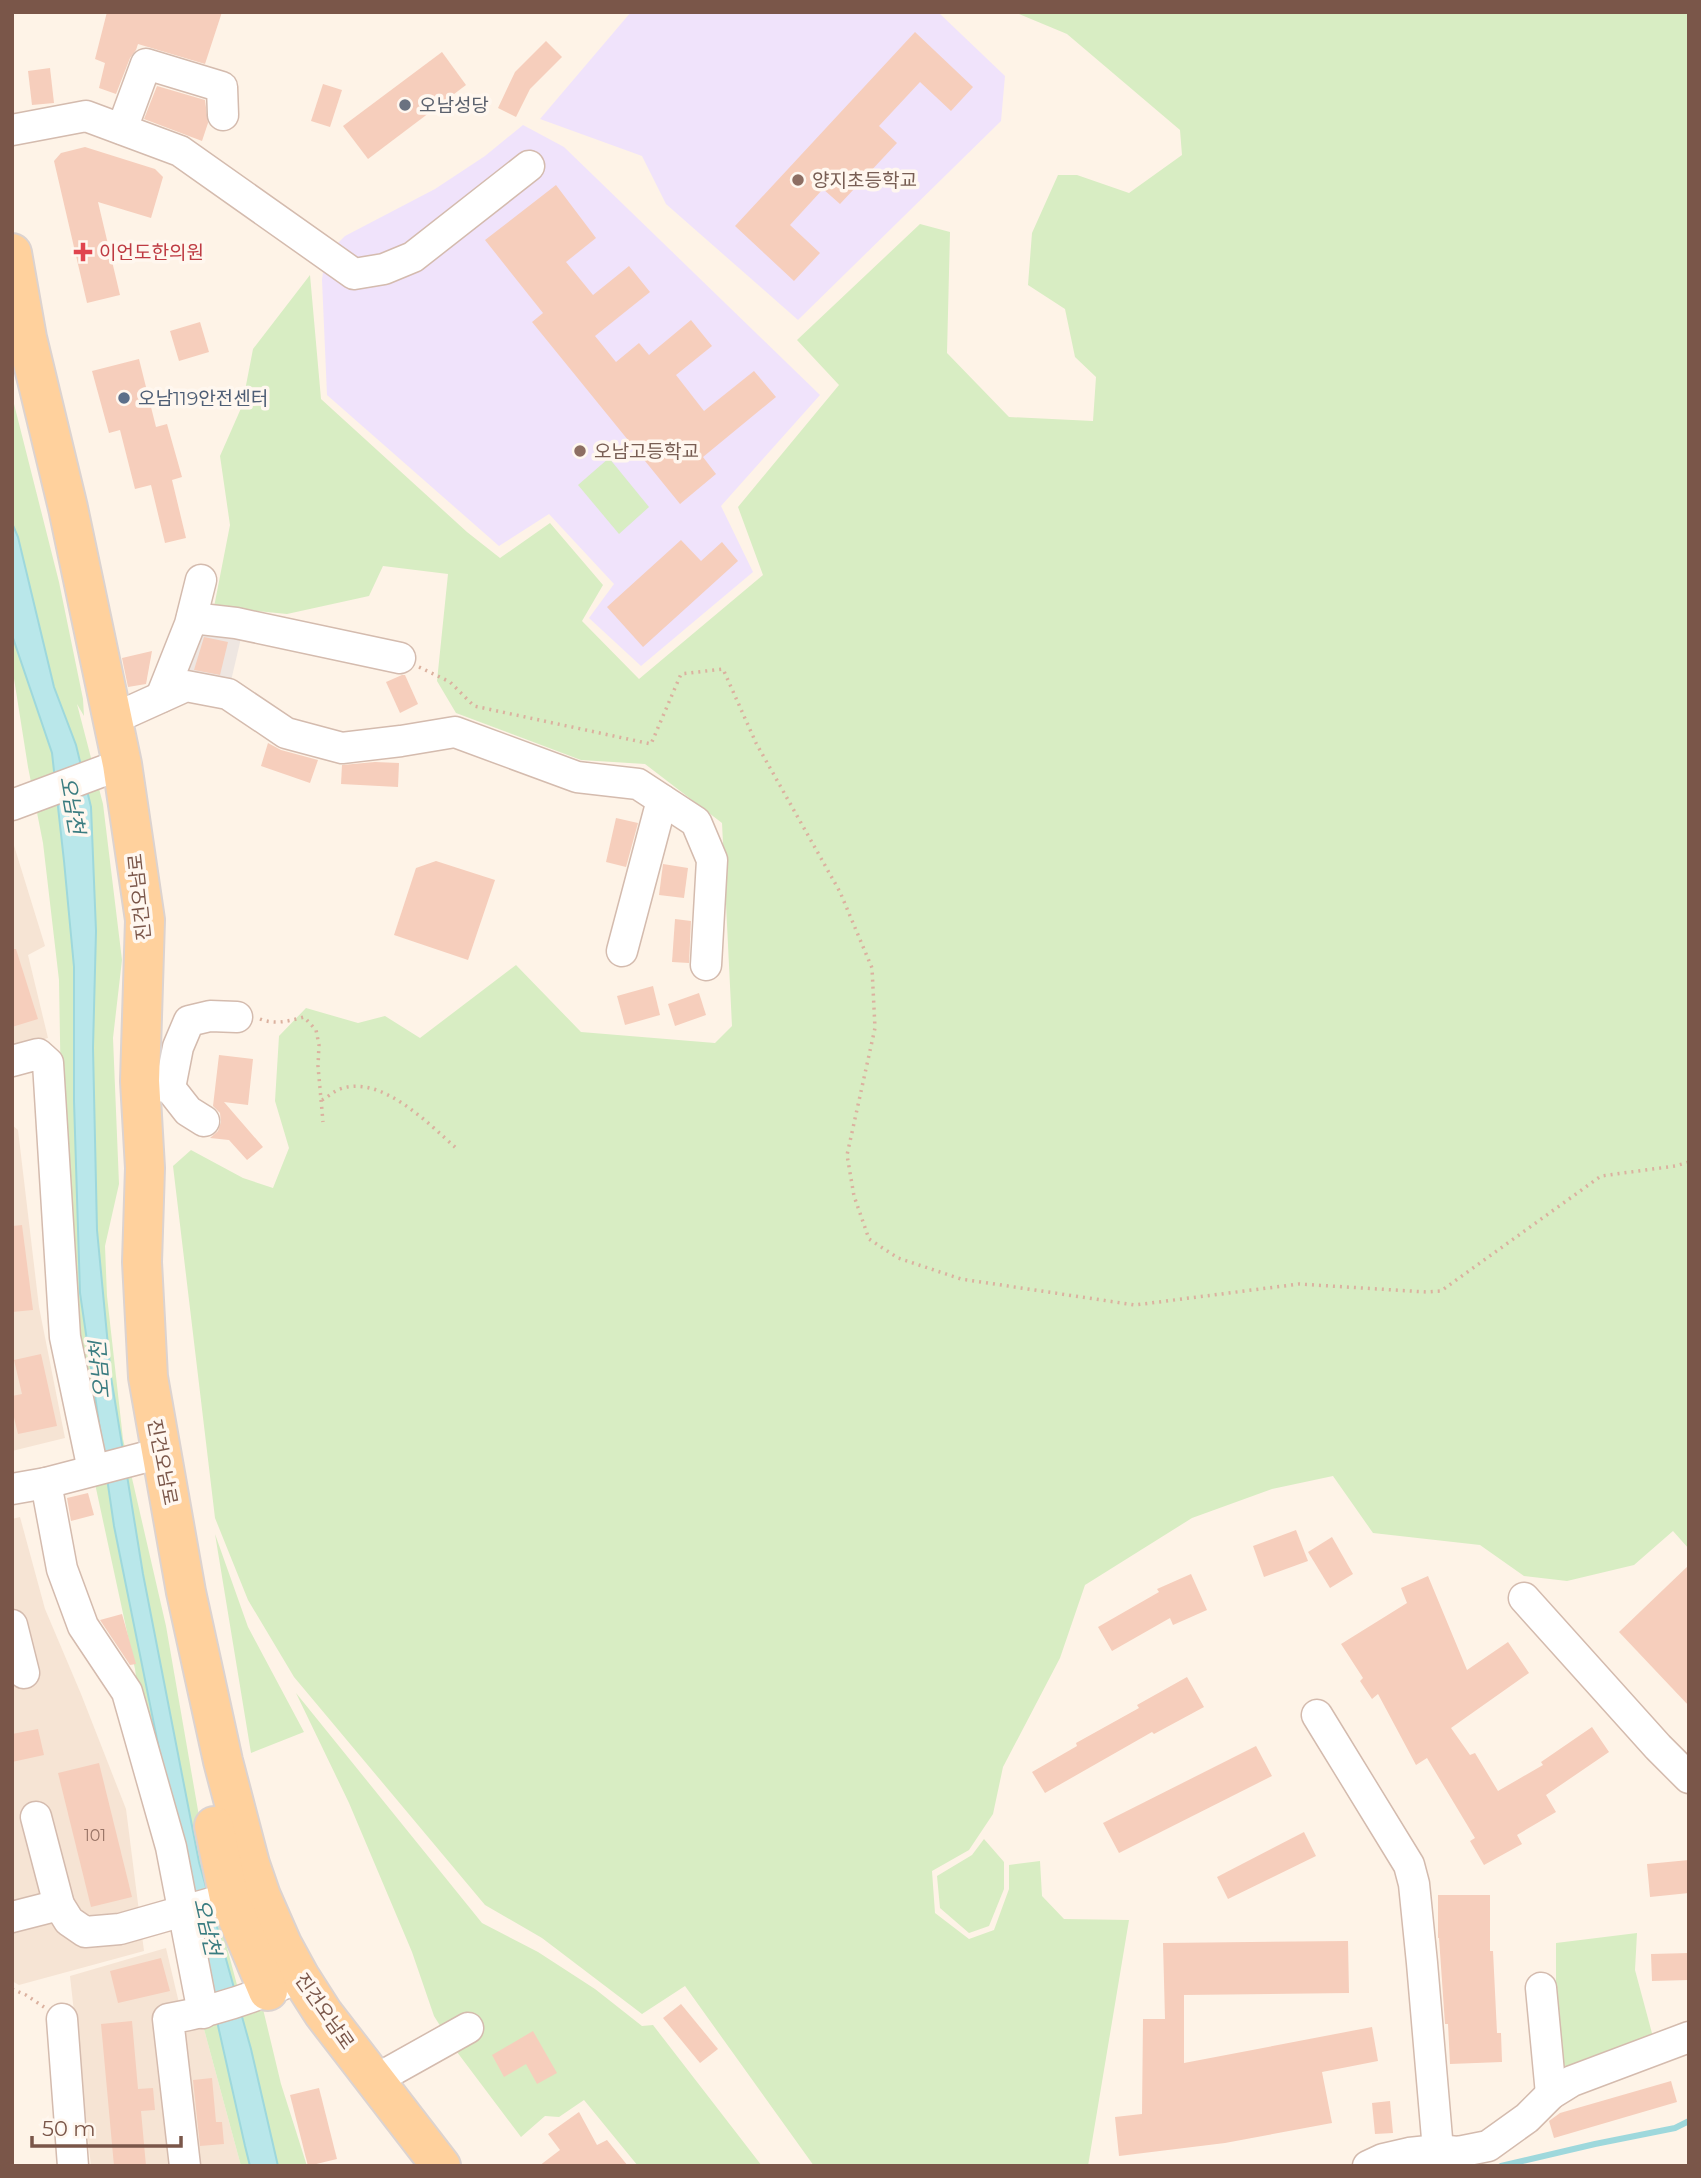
<svg xmlns="http://www.w3.org/2000/svg" width="1701" height="2178" viewBox="0 0 1701 2178" font-family="Montserrat,'Noto Sans KR',sans-serif">
<rect width="100%" height="100%" fill="#fef3e7"/>
<g fill="#f6e4d4">
<polygon points="12,839 45,946 28,955 48,1038 12,1048"/>
<polygon points="12,1125 18,1130 39,1307 65,1438 12,1451"/>
<polygon points="20,1517 45,1609 81,1694 126,1809 144,1951 19,1985 12,1981 12,1519"/>
<polygon points="166,1948 183,2020 201,2018 241,2166 91,2166 70,1976"/>
</g>
<polygon fill="#eee6e1" points="198,629 242,634 230,685 180,677"/>
<g fill="#f0e3fb">
<polygon points="631,12 938,12 1005,76 1001,121 798,320 666,204 642,156 540,119"/>
<polygon points="523,125 564,147 820,395 721,506 753,572 641,666 589,618 614,584 549,514 499,546 327,395 322,280 325,256 345,236 435,189 485,156"/>
</g>
<g fill="#d8edc3">
<polygon points="1014,12 1689,12 1689,1549 1673,1531 1634,1565 1567,1581 1524,1576 1480,1545 1373,1533 1333,1476 1272,1489 1192,1518 1085,1585 1060,1658 1003,1767 993,1814 969,1850 932,1871 935,1913 969,1939 994,1930 1009,1889 1009,1865 1040,1861 1042,1896 1064,1919 1129,1920 1088,2166 814,2166 685,1986 642,2014 542,1938 485,1905 294,1677 248,1600 215,1518 173,1166 191,1150 243,1178 273,1188 289,1148 275,1101 279,1036 306,1008 358,1023 385,1016 420,1038 516,965 581,1032 715,1043 732,1026 722,823 645,764 581,760 456,713 437,681 448,574 383,566 369,596 287,614 214,607 230,525 220,456 242,406 253,349 310,275 321,399 467,532 500,558 550,523 603,585 582,621 639,679 763,575 738,507 839,385 797,340 920,224 950,232 947,353 1009,417 1093,421 1096,377 1075,357 1065,309 1028,285 1032,233 1058,175 1077,175 1129,193 1182,155 1180,130 1067,34"/>
<polygon points="12,396 59,582 83,699 84,716 77,704 103,804 122,960 113,1038 119,1184 105,1246 107,1296 123,1439 166,1626 212,1891 237,1985 252,2014 263,2009 281,2084 307,2166 241,2166 201,2018 154,1811 135,1669 86,1442 62,1155 59,980 43,843 28,767 12,666"/>
<polygon points="609,458 649,507 619,534 578,485"/>
<polygon points="215,1534 248,1627 304,1732 251,1753"/>
<polygon points="296,1693 482,1923 538,1952 595,1989 642,2026 653,2025 762,2166 638,2166 584,2100 559,2117 545,2116 521,2137 454,2048 434,2016 412,1952 349,1803"/>
<polygon points="984,1839 1004,1862 1004,1889 989,1926 969,1933 940,1908 937,1876 972,1855"/>
<polygon points="1637,1933 1635,1970 1653,2037 1587,2058 1565,2071 1556,1998 1556,1943"/>
</g>
<polygon fill="#b9e7ea" stroke="#9ed8dc" stroke-width="2" points="12,523 18,537 54,687 76,745 91,807 96,931 93,1048 97,1230 111,1377 143,1574 199,1862 251,2049 278,2166 250,2166 245,2146 186,1883 114,1526 80,1293 74,1101 74,967 64,861 52,753 12,635"/>
<g fill="none" stroke-linecap="round" stroke-linejoin="round">
<polyline stroke="#9ed8dc" stroke-width="6" points="1501,2166 1595,2144 1675,2128 1689,2121"/>
</g>
<g fill="#f6cebc">
<polygon points="107,12 222,12 205,64 138,44 136,50 130,58 116,94 99,88 105,63 95,59"/>
<polygon points="915,32 973,87 951,111 920,82 879,126 897,143 840,204 823,189 790,225 820,253 794,281 735,226"/>
<polygon points="546,41 562,57 530,89 516,117 498,108 515,72"/>
<polygon points="442,52 466,85 368,159 343,126"/>
<polygon points="50,68 54,103 32,105 28,71"/>
<polygon points="323,84 342,90 330,127 311,121"/>
<polygon points="157,86 205,100 208,123 202,141 144,119"/>
<polygon points="85,147 155,169 163,177 151,218 98,202 120,295 87,303 54,161 61,153"/>
<polygon points="556,185 596,238 566,262 593,295 629,266 650,292 595,336 616,362 639,343 649,355 691,320 712,346 676,375 704,411 754,371 776,397 703,457 716,474 680,504 532,322 543,313 485,240"/>
<polygon points="200,322 209,352 179,361 170,331"/>
<polygon points="139,359 156,427 167,424 182,477 172,480 186,538 165,543 151,485 135,489 120,430 109,433 92,371"/>
<polygon points="681,540 701,561 722,542 738,561 643,647 607,607"/>
<polygon points="204,637 228,642 220,675 194,670"/>
<polygon points="152,651 146,684 128,687 122,658"/>
<polygon points="402,675 405,675 418,704 400,713 386,682"/>
<polygon points="268,743 281,750 318,760 310,783 261,766"/>
<polygon points="375,762 399,763 398,787 341,784 342,765"/>
<polygon points="616,818 638,823 626,867 606,862"/>
<polygon points="436,861 495,880 468,960 394,935 416,868"/>
<polygon points="663,864 688,868 684,898 659,895"/>
<polygon points="675,919 691,921 689,963 672,962"/>
<polygon points="12,949 16,949 38,1019 12,1027"/>
<polygon points="653,986 660,1015 625,1025 617,996"/>
<polygon points="699,993 706,1015 675,1026 668,1004"/>
<polygon points="219,1055 253,1059 248,1105 224,1102 263,1147 247,1160 229,1140 210,1138 218,1131 221,1122 220,1113 213,1106"/>
<polygon points="22,1225 33,1310 12,1312 12,1226"/>
<polygon points="41,1354 57,1426 18,1434 12,1409 12,1396 22,1394 14,1360"/>
<polygon points="88,1493 94,1515 71,1521 67,1498"/>
<polygon points="1296,1530 1308,1561 1264,1577 1253,1546"/>
<polygon points="1332,1537 1353,1574 1330,1588 1308,1552"/>
<polygon points="1689,1565 1689,1706 1619,1632"/>
<polygon points="1191,1574 1207,1610 1173,1625 1170,1618 1112,1651 1098,1627 1159,1592 1157,1589"/>
<polygon points="1428,1576 1467,1670 1508,1642 1529,1673 1451,1728 1470,1755 1475,1753 1498,1791 1543,1765 1541,1762 1592,1727 1609,1752 1546,1795 1556,1812 1517,1835 1522,1844 1484,1865 1470,1841 1475,1838 1427,1758 1416,1765 1378,1694 1372,1699 1360,1681 1363,1678 1341,1644 1407,1603 1401,1588"/>
<polygon points="122,1614 136,1664 130,1665 100,1620"/>
<polygon points="1187,1677 1204,1707 1154,1734 1152,1732 1045,1793 1032,1772 1077,1746 1076,1743 1139,1708 1137,1705"/>
<polygon points="38,1729 44,1755 12,1762 12,1734"/>
<polygon points="1256,1746 1272,1776 1119,1853 1103,1823"/>
<polygon points="99,1763 132,1897 91,1907 58,1773"/>
<polygon points="1304,1832 1316,1856 1228,1899 1217,1877"/>
<polygon points="1689,1860 1689,1893 1650,1897 1647,1864"/>
<polygon points="1438,1895 1490,1895 1490,1951 1493,1951 1497,2033 1501,2033 1502,2062 1450,2064 1448,2024 1445,2024 1439,1938 1438,1938"/>
<polygon points="1348,1941 1349,1993 1184,1995 1184,2063 1372,2027 1378,2061 1322,2072 1332,2123 1225,2143 1119,2156 1115,2117 1142,2114 1143,2019 1165,2019 1163,1943"/>
<polygon points="1689,1953 1689,1980 1652,1981 1651,1954"/>
<polygon points="161,1958 170,1991 118,2003 110,1971"/>
<polygon points="681,2004 718,2049 700,2063 663,2018"/>
<polygon points="132,2021 138,2089 153,2088 155,2110 141,2111 146,2166 114,2166 101,2024"/>
<polygon points="533,2031 557,2073 537,2084 526,2064 504,2077 492,2055"/>
<polygon points="212,2078 216,2122 222,2122 224,2144 200,2146 193,2080"/>
<polygon points="1671,2081 1677,2102 1554,2138 1549,2121 1560,2113"/>
<polygon points="319,2088 337,2159 308,2166 290,2095"/>
<polygon points="1390,2101 1393,2133 1375,2134 1372,2103"/>
<polygon points="579,2112 597,2145 607,2140 628,2166 539,2166 560,2150 548,2134"/>
</g>
<g fill="none" stroke-linecap="round" stroke-linejoin="round">
<defs>
<g id="minor">
<polyline points="122,129 146,64 222,87 223,115"/>
<polyline points="12,130 86,116 180,151 354,274 384,269 413,257 529,166"/>
<polyline points="192,618 236,623 400,658"/>
<polyline points="161,697 190,624 201,580"/>
<polyline points="113,719 186,686 228,694 286,733 342,748 401,741 455,732 577,777 638,784 696,822 712,860 706,965"/>
<polyline points="12,805 122,764"/>
<polyline points="622,951 662,800"/>
<polyline points="12,1061 38,1054 48,1063 65,1337 93,1470"/>
<polyline points="151,1084 170,1088 188,1111 204,1121"/>
<polyline points="170,1088 178,1047 189,1021 210,1016 237,1017"/>
<polyline points="46,1483 62,1569 83,1626 127,1692 171,1847 203,2013"/>
<polyline points="12,1489 46,1483 161,1453"/>
<polyline points="1524,1598 1658,1747 1689,1778"/>
<polyline points="12,1625 24,1673"/>
<polyline points="1317,1715 1409,1865 1414,1884 1422,1963 1438,2150"/>
<polyline points="36,1817 59,1905 69,1921 85,1932 120,1929 229,1898"/>
<polyline points="12,1917 59,1905"/>
<polyline points="1541,1988 1551,2094"/>
<polyline points="62,2019 73,2166"/>
<polyline points="375,2080 468,2028"/>
<path d="M185,2166l-17,-147c41,-7 80,-19 118,-36"/>
<polyline points="1368,2166 1383,2159 1409,2153 1438,2150 1458,2152 1488,2146 1527,2118 1551,2094 1572,2081 1689,2037"/>
</g>
<g id="major">
<polyline points="12,253 27,338 68,508 122,764 145,920 140,1081 145,1168 142,1262 148,1377 186,1592 223,1761 250,1864 261,1896 282,1944 300,1977 323,2013 441,2166"/>
<polyline points="214,1826 229,1898 268,1991"/>
</g>
</defs>
<use href="#minor" stroke="#d4bbae" stroke-width="33"/>
<use href="#major" stroke="#dcd3d0" stroke-width="42"/>
<g stroke="#dbb19f" stroke-width="3.5" stroke-dasharray="2 5" stroke-linecap="butt">
<polyline points="419,667 450,682 474,706 651,744 681,674 723,669 756,743 840,892 872,968 875,1028 847,1155 854,1196 869,1239 898,1258 961,1279 1135,1305 1299,1284 1426,1292 1441,1291 1601,1176 1675,1166 1689,1162"/>
<path d="M260,1019c15,6 29,2 44,-2l12,13 3,15 -1,21 5,56"/>
<path d="M322,1100c6,-3 12,-9 18,-11 41,-15 89,35 116,59"/>
<polyline points="12,1989 26,1995 44,2007"/>
</g>
<use href="#minor" stroke="#fff" stroke-width="30"/>
<use href="#major" stroke="#ffd19d" stroke-width="38"/>
</g>
<circle fill="#6b7280" stroke="#fff7ef" stroke-width="2.5" cx="405" cy="105" r="7"/>
<g fill="#8d6e63" stroke="#fff7ef" stroke-width="2.5">
<circle cx="798" cy="180" r="7"/>
<circle cx="580" cy="451" r="7"/>
</g>
<path fill="#e0444e" stroke="#fff7ef" stroke-width="2.5" d="M79.5 241.5h7v7h7v7h-7v7h-7v-7h-7v-7h7z"/>
<circle fill="#5c6f8a" stroke="#fff7ef" stroke-width="2.5" cx="124" cy="398" r="7"/>
<g text-anchor="middle" stroke-width="7" stroke-linejoin="round" paint-order="stroke">
<g font-size="16" fill="#997466">
<text x="95" y="1841">101</text>
</g>
<g font-size="19" fill="#5b616d" stroke="#fff7ef" text-anchor="start">
<text x="419" y="112">오남성당</text>
</g>
<g font-size="19" fill="#785e54" stroke="#fff7ef" text-anchor="start">
<text x="812" y="187">양지초등학교</text>
<text x="594" y="458">오남고등학교</text>
</g>
<g font-size="19" fill="#be3a42" stroke="#fff7ef" text-anchor="start">
<text x="99" y="259">이언도한의원</text>
</g>
<g font-size="19" fill="#4e5e75" stroke="#fff7ef" text-anchor="start">
<text x="138" y="405">오남119안전센터</text>
</g>
<g font-size="19" fill="#7a5649" stroke="#fff7ef">
<text transform="translate(139 897) rotate(-96)" y="7">진건오남로</text>
<text transform="translate(163 1462) rotate(79)" y="7">진건오남로</text>
<text transform="translate(325 2011) rotate(55)" y="7">진건오남로</text>
</g>
<g font-size="21" font-style="italic" fill="#3a7c80" stroke="#fff7ef">
<text transform="translate(72 805) rotate(80)" y="7">오남천</text>
<text transform="translate(100 1370) rotate(-95)" y="7">오남천</text>
<text transform="translate(207 1927) rotate(77)" y="7">오남천</text>
</g>
</g>
<rect width="1701" height="2178" fill="none" stroke="#7a5649" stroke-width="28"/>
<path d="M32 2136v10h149v-10" fill="none" stroke="#7a5649" stroke-width="3.5"/>
<text x="42" y="2136" font-size="21" fill="#7a5649" stroke="#fff7ef" stroke-width="5" paint-order="stroke">50 m</text>
</svg>
